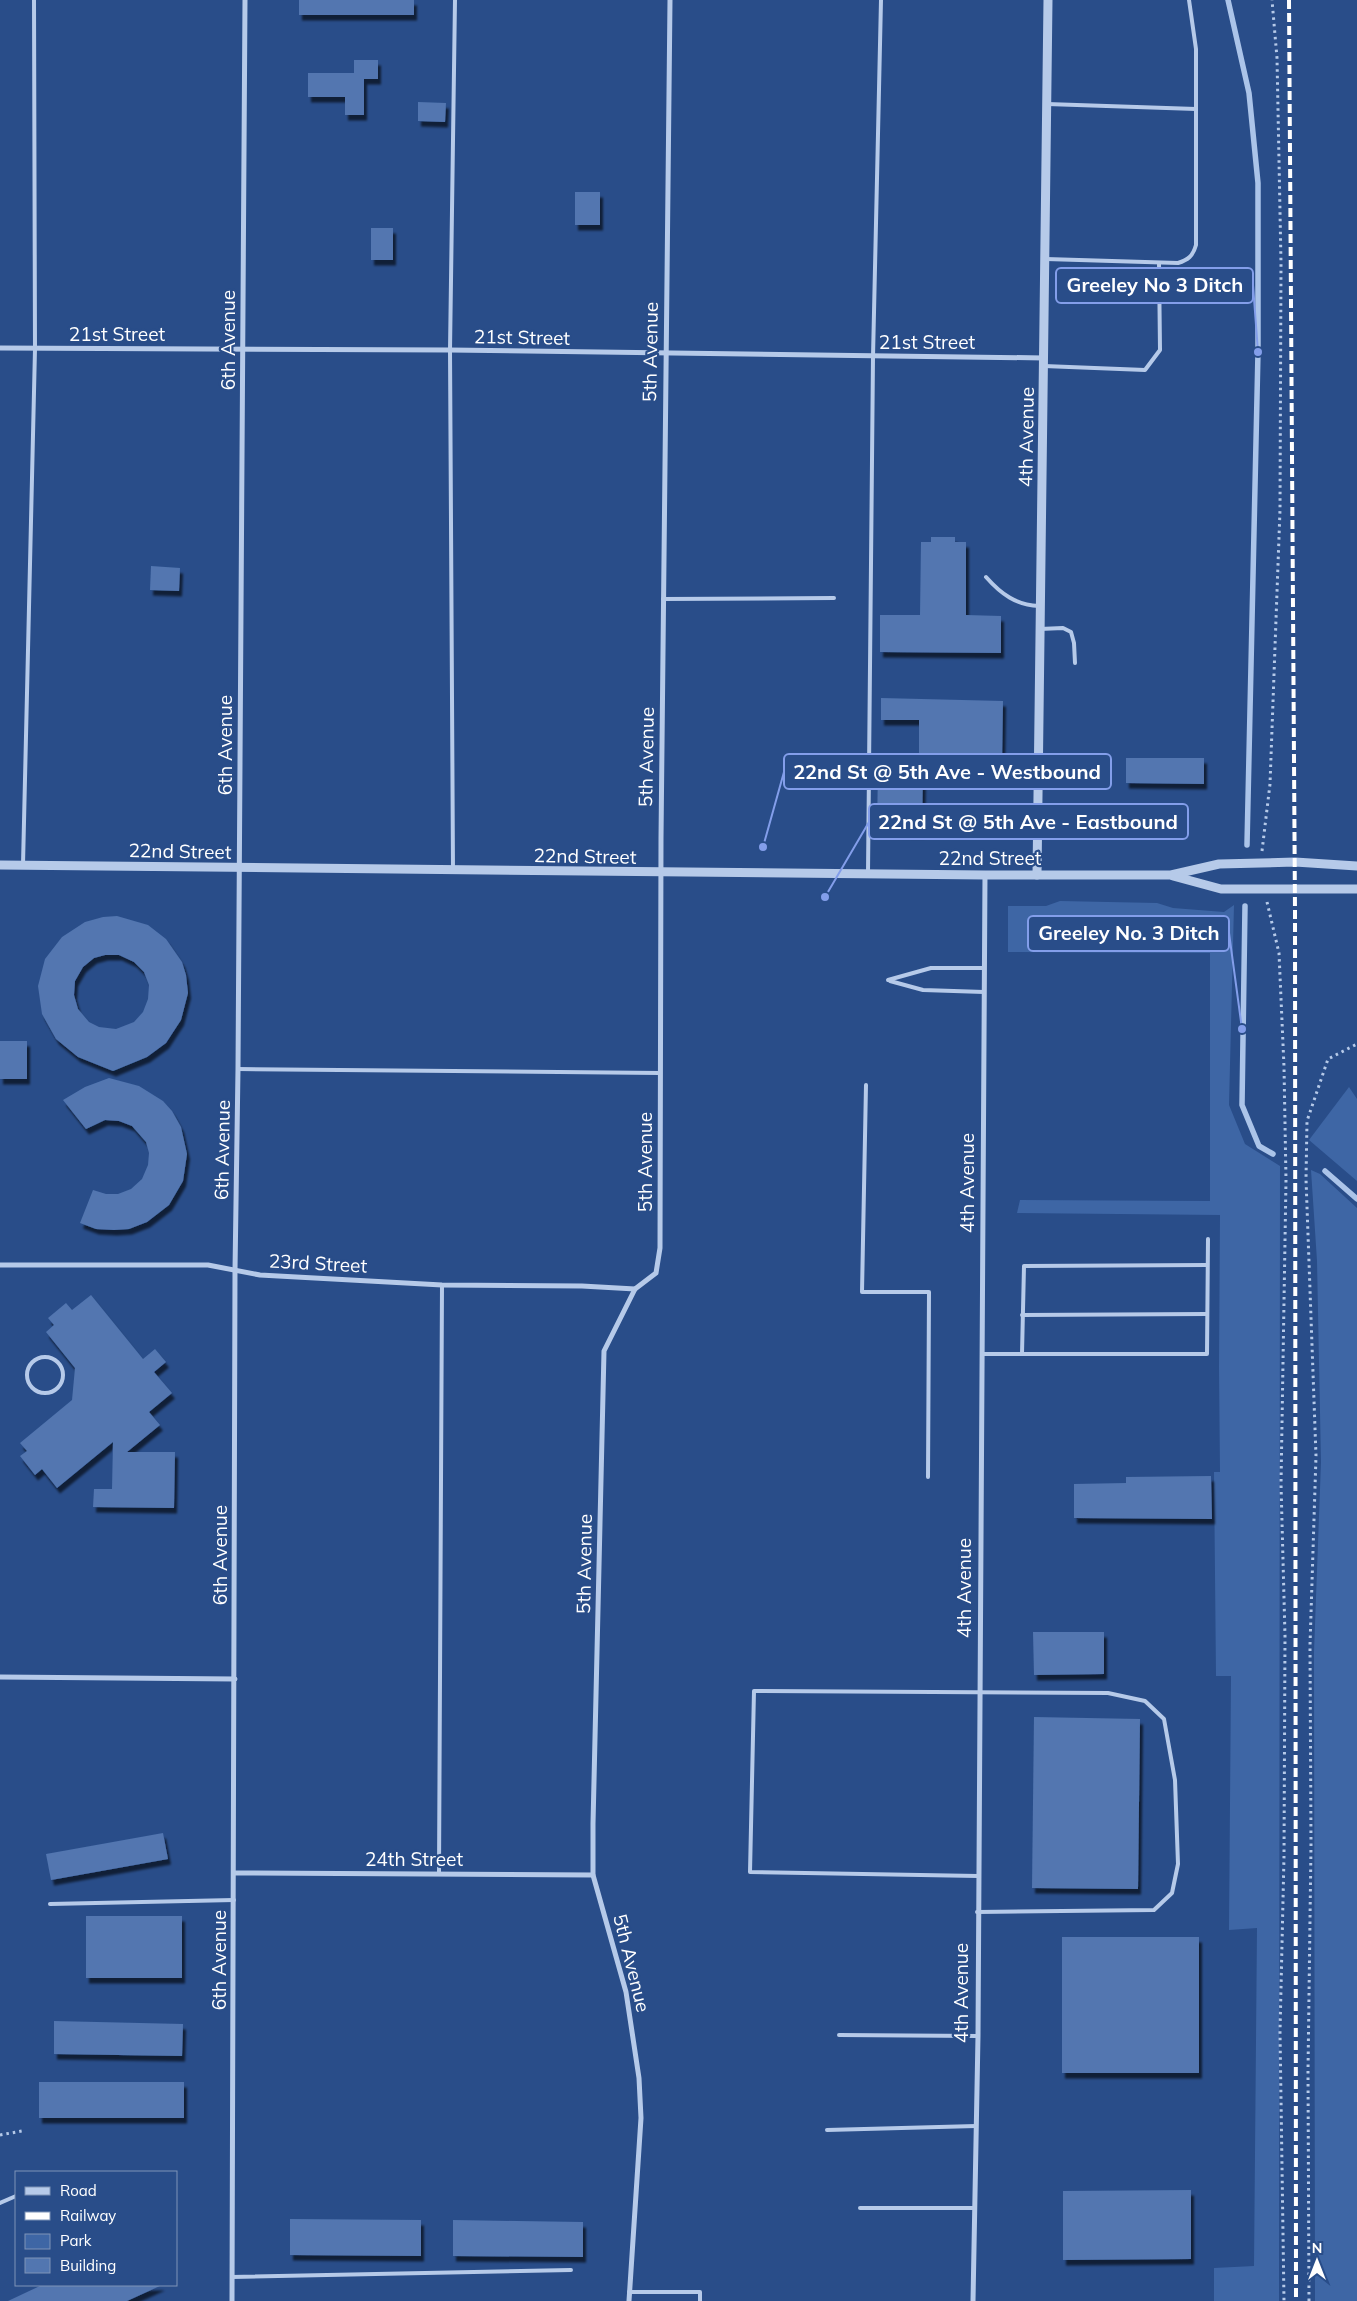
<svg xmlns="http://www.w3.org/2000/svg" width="1357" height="2301" viewBox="0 0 1357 2301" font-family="Mulish,sans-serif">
<defs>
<filter id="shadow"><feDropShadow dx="3" dy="5.5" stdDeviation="1" flood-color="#0009"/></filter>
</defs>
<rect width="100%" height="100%" fill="#294d89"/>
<g fill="#3e66a5">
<polygon points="1060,901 1157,903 1173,908 1224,912 1234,905 1229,1105 1245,1144 1280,1166 1279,2301 1214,2301 1214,2268 1254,2266 1257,1928 1229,1930 1231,1676 1216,1676 1214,1472 1220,1472 1219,1367 1220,1215 1017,1213 1020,1200 1210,1201 1210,953 1008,952 1008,906 1046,906"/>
<polygon points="1349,1087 1357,1099 1357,1181 1309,1140"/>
<polygon points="1311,1170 1320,1174 1357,1208 1357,2301 1315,2301 1314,1652 1321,1462 1317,1261"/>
</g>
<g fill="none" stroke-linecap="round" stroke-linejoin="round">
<g stroke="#abc4e9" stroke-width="5.5">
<polyline points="1228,0 1249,93 1258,183 1258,352 1247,845"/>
<polyline points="1245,906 1242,1105 1259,1146 1273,1154"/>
<polyline points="1325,1171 1357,1199"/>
</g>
</g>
<g fill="#5276b0" fill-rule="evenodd" filter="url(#shadow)">
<rect x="299" y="0" width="115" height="15"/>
<polygon points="354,60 378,60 378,79 364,79 364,115 345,115 345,97 308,97 308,73 354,73"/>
<polygon points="418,102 446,103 445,122 418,121"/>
<rect x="575" y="192" width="25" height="33"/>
<rect x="371" y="228" width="22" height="32"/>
<polygon points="931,537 955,537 955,542 966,542 966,615 1001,616 1001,653 880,652 880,615 920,615 921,542 931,542"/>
<polygon points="151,566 180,568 179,591 150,590"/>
<polygon points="881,698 1003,701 1002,763 919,761 919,720 881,720"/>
<polygon points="1126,758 1204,758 1204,784 1126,783"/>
<polygon points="878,765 923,765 922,833 877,832"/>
<path d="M117,916l31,9 18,14 16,23 4,13 2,18 -7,27 -15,23 -19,14 -34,14 -35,-14 -22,-18 -14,-25 -4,-28 7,-27 17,-22 23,-15 18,-5zM105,955h14l15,7 10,10 5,13 -1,14 -5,13 -9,10 -18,7 -17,-2 -10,-5 -11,-13 -4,-14 1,-14 8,-14 11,-9z"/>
<rect x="0" y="1041" width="27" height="38"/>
<polygon points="109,1078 139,1086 163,1101 172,1111 181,1127 187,1154 183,1181 169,1205 147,1222 129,1229 114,1230 96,1229 80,1223 93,1190 106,1194 118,1194 131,1189 142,1179 148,1165 149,1153 146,1142 132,1126 119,1121 105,1120 86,1129 63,1100 85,1087"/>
<polygon points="91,1295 143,1359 155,1349 166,1362 154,1372 172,1393 149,1412 160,1425 127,1452 175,1452 174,1508 93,1507 94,1489 112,1489 113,1442 57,1488 42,1469 35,1475 20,1456 27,1451 20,1443 72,1400 75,1368 46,1332 54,1325 48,1318 66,1303 72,1310"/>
<polygon points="1211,1476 1212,1519 1074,1518 1074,1484 1126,1483 1126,1477"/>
<polygon points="1033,1632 1104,1632 1104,1674 1034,1675"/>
<polygon points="1034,1717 1140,1719 1138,1889 1032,1888"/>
<polygon points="163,1833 168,1859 51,1880 46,1854"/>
<rect x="86" y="1916" width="96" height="62"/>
<rect x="1062" y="1937" width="137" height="136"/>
<polygon points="54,2021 183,2024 182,2056 54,2054"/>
<rect x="39" y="2082" width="145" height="36"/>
<polygon points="1191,2190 1191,2259 1063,2260 1063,2191"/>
<polygon points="290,2219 421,2220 421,2256 290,2255"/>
<polygon points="453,2220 583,2222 583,2257 453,2256"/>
<polygon points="42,2285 162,2285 127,2301 8,2301"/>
</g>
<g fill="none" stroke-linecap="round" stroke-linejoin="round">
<g stroke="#b6cae9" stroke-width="3" stroke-dasharray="2.5 4" stroke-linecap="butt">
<polyline points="1262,851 1270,784 1280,510 1281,263 1277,58 1272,0"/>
<polyline points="1267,902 1279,953 1284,1067 1286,1180 1281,1484 1285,1636 1284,1856 1280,2032 1284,2301"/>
<polyline points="0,2135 22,2131"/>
<polyline points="1309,2301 1308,2071 1311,1845 1310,1645 1316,1456 1306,1179 1307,1121 1328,1059 1357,1044"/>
</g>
<g stroke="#b6cae9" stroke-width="4">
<polyline points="1047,104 1196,109"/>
<path d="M1046,259l132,4c10,-3 15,-7 18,-18v-196l-7,-49"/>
<polyline points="1044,366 1145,370 1160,350 1159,263"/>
<path d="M986,577c15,17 30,28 53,29"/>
<polyline points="663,599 834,598"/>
<polyline points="1040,629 1063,628 1071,632 1074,643 1075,663"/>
<polyline points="23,865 35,349 34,0"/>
<polyline points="453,870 450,350 455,0"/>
<polyline points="868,873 873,357 881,0"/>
<polyline points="888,980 931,968 984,968"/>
<polyline points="890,981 923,990 984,992"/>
<polyline points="238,1069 660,1073"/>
<polyline points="866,1085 862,1292 929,1292 928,1477"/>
<polyline points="1022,1315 1207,1314"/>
<polyline points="982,1354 1207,1354 1208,1239"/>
<polyline points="1022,1354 1024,1266 1207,1265"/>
<circle cx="45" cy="1375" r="18"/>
<polyline points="439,1874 442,1285"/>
<polyline points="50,1904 234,1900"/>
<polyline points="977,1912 1154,1910 1172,1893 1178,1864 1175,1780 1164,1719 1145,1701 1108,1693 754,1691 750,1872 978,1876"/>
<polyline points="839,2035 978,2036"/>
<polyline points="827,2130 976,2126"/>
<polyline points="0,2203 16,2196"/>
<polyline points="860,2208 975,2208"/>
<polyline points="232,2277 571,2270"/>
<polyline points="629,2292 700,2292 700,2301"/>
</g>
<g stroke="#b6cae9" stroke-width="5">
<polyline points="0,348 450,350 1044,358"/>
<polyline points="0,1265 208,1265 260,1275 442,1285 582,1286 635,1289"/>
<polyline points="0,1677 235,1679"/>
<polyline points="234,1873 593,1875"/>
<polyline points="232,2301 235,1270 238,1069 245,0"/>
<polyline points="629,2301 641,2118 639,2078 626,1992 593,1875 593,1824 604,1351 635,1289 656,1273 660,1248 661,838 670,0"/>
<polyline points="973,2301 978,2036 985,875"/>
</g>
<g stroke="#b6cae9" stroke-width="9">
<polyline points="0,865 985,875 1171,875 1219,864 1261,863 1295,862 1357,866"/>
<polyline points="1037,875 1048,0"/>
<polyline points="1173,876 1221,889 1357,889"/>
</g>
<polyline stroke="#fff" stroke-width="4" stroke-dasharray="9 4" stroke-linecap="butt" points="1289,0 1295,911 1296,2301"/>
</g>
<g text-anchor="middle" stroke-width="4.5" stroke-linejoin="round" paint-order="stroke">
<g font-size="19" fill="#fff" stroke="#294d89">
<text x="117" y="341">21st Street</text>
<text transform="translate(522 337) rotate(1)" y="7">21st Street</text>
<text transform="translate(228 340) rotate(-90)" y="7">6th Avenue</text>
<text x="927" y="349">21st Street</text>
<text transform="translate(650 352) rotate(-89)" y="7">5th Avenue</text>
<text transform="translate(1026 437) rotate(-89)" y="7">4th Avenue</text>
<text transform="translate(225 745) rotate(-90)" y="7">6th Avenue</text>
<text transform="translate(646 757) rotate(-89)" y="7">5th Avenue</text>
<text transform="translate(180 851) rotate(1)" y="7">22nd Street</text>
<text transform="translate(585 856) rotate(1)" y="7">22nd Street</text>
<text x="990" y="865">22nd Street</text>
<text transform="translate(222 1150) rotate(-89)" y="7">6th Avenue</text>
<text transform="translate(645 1162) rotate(-90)" y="7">5th Avenue</text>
<text transform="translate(967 1183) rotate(-90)" y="7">4th Avenue</text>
<text transform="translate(318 1263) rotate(3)" y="7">23rd Street</text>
<text transform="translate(220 1555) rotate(-90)" y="7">6th Avenue</text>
<text transform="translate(584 1564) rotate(-89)" y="7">5th Avenue</text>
<text transform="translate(964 1588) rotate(-90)" y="7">4th Avenue</text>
<text x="414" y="1866">24th Street</text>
<text transform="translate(219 1960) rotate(-90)" y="7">6th Avenue</text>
<text transform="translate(632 1963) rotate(76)" y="7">5th Avenue</text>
<text transform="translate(961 1993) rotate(-90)" y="7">4th Avenue</text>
</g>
</g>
<path fill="none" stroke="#839eea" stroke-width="2" d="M1258 352L1253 285M763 847L784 772M825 897L869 822M1242 1029L1229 933"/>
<g fill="#839eea" stroke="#294d89" stroke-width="2">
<circle cx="1258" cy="352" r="5"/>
<circle cx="763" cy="847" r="5"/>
<circle cx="825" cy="897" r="5"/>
<circle cx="1242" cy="1029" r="5"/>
</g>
<g fill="#294d89" stroke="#839eea" stroke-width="2">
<rect x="1056" y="268" width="197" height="35" rx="5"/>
<rect x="784" y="754" width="327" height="35" rx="5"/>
<rect x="869" y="804" width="319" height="35" rx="5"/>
<rect x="1028" y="916" width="201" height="35" rx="5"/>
</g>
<g font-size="20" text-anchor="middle" font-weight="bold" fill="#fff">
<text x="1155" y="292">Greeley No 3 Ditch</text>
<text x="947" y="779">22nd St @ 5th Ave - Westbound</text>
<text x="1028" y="829">22nd St @ 5th Ave - Eastbound</text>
<text x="1129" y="940">Greeley No. 3 Ditch</text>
</g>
<rect x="15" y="2171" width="162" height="115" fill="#294d89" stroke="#7f94b8"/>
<rect x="25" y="2187" width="25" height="8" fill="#b6cae9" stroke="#7f94b8"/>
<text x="60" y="2196" font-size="15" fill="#ffffff">Road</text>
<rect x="25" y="2212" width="25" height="8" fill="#ffffff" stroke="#7f94b8"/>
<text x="60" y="2221" font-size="15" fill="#ffffff">Railway</text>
<rect x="25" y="2234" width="25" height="15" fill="#3e66a5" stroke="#7f94b8"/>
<text x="60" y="2246" font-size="15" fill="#ffffff">Park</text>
<rect x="25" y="2258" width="25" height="15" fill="#5276b0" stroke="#7f94b8"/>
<text x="60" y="2271" font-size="15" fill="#ffffff">Building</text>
<g transform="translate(1317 2261)" stroke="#294d89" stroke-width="4" paint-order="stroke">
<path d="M0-4L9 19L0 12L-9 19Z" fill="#ffffff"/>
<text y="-8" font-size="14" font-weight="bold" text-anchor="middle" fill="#ffffff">N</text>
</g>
</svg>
